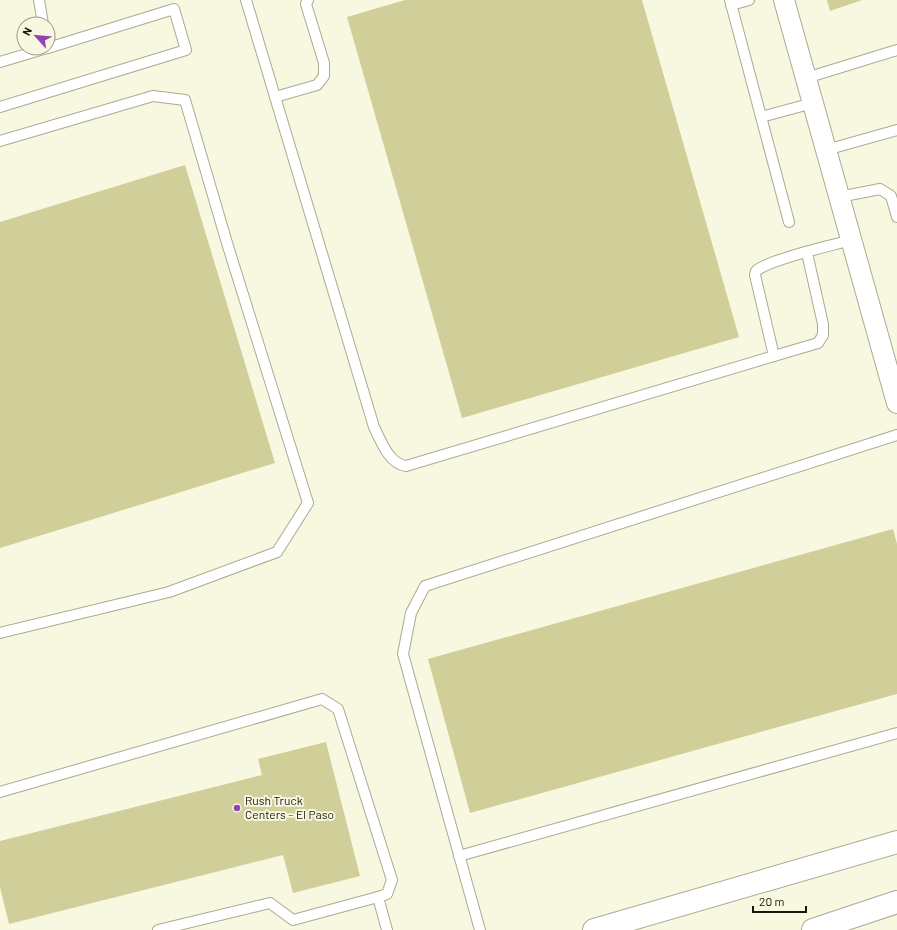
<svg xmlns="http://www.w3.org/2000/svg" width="897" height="930" viewBox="0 0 897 930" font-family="Barlow,sans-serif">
<rect width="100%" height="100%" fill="#f8f7df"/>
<g fill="#d1cf99">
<polygon points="405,0 642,0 739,337 462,418 347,17"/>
<polygon points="827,0 862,0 830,11"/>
<polygon points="185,165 275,463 0,548 0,222"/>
<polygon points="893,529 897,544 897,694 470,813 428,659"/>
<polygon points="326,742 360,876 293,893 283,855 9,924 0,887 0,841 262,775 258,759"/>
</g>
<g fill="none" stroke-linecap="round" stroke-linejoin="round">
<defs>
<g id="service">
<polyline points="39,0 43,24"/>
<path d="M246,0l128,427c7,14 15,37 32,39l368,-110"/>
<polyline points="730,0 789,222"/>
<polyline points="731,5 749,0"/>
<polyline points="0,62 47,48"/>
<polyline points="806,78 897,50"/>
<polyline points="275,97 317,85 324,76 324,63 306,4 308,0"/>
<polyline points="0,107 186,50 174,9 48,48"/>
<polyline points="761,117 813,103"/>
<polyline points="0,141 153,96 185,100 227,243 308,503 277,552 169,592 0,633"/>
<polyline points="826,150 897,130"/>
<polyline points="839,197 880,189 891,196 897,217"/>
<path d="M807,253l16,71v11l-5,8 -44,13 -19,-81 1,-4c14,-12 74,-25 95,-31"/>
<polyline points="0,792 322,699 338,709 392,880 387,894 378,897 387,930"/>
<polyline points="459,856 897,733"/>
<polyline points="158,930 270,903 293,920 378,897"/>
<polyline points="480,930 403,654 411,613 425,586 897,435"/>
</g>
<polyline id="minor" points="784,0 897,403"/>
<polyline id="secondary" points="594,930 897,842"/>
<polyline id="motorway" points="813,930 897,902"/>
</defs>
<use href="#service" stroke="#abaa94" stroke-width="12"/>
<use href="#minor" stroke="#abaa94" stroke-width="22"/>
<use href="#secondary" stroke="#abaa94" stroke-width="24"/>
<use href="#motorway" stroke="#abaa94" stroke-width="24"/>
<use href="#service" stroke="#fff" stroke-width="10"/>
<use href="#minor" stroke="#fff" stroke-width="20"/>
<use href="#secondary" stroke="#fff" stroke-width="22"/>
<use href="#motorway" stroke="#fff" stroke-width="22"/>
</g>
<circle fill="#9442b1" stroke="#f8f7df" stroke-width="1.5" cx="237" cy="808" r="4"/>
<g text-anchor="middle" stroke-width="4" stroke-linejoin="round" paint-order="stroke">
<g font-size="12" fill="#18170f" stroke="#f8f7df" text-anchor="start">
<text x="245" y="805">Rush Truck<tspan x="245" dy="14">Centers – El Paso</tspan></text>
</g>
</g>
<g transform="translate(36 36) rotate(297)"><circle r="19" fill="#f8f7df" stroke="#9e9d8c"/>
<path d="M0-3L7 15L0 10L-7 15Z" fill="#9442b1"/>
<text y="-6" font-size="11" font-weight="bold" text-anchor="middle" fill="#18170f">N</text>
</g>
<path d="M753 906v6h53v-6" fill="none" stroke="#18170f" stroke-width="2"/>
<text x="759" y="906" font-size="12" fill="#18170f" stroke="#f8f7df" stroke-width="3" paint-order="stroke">20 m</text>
</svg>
